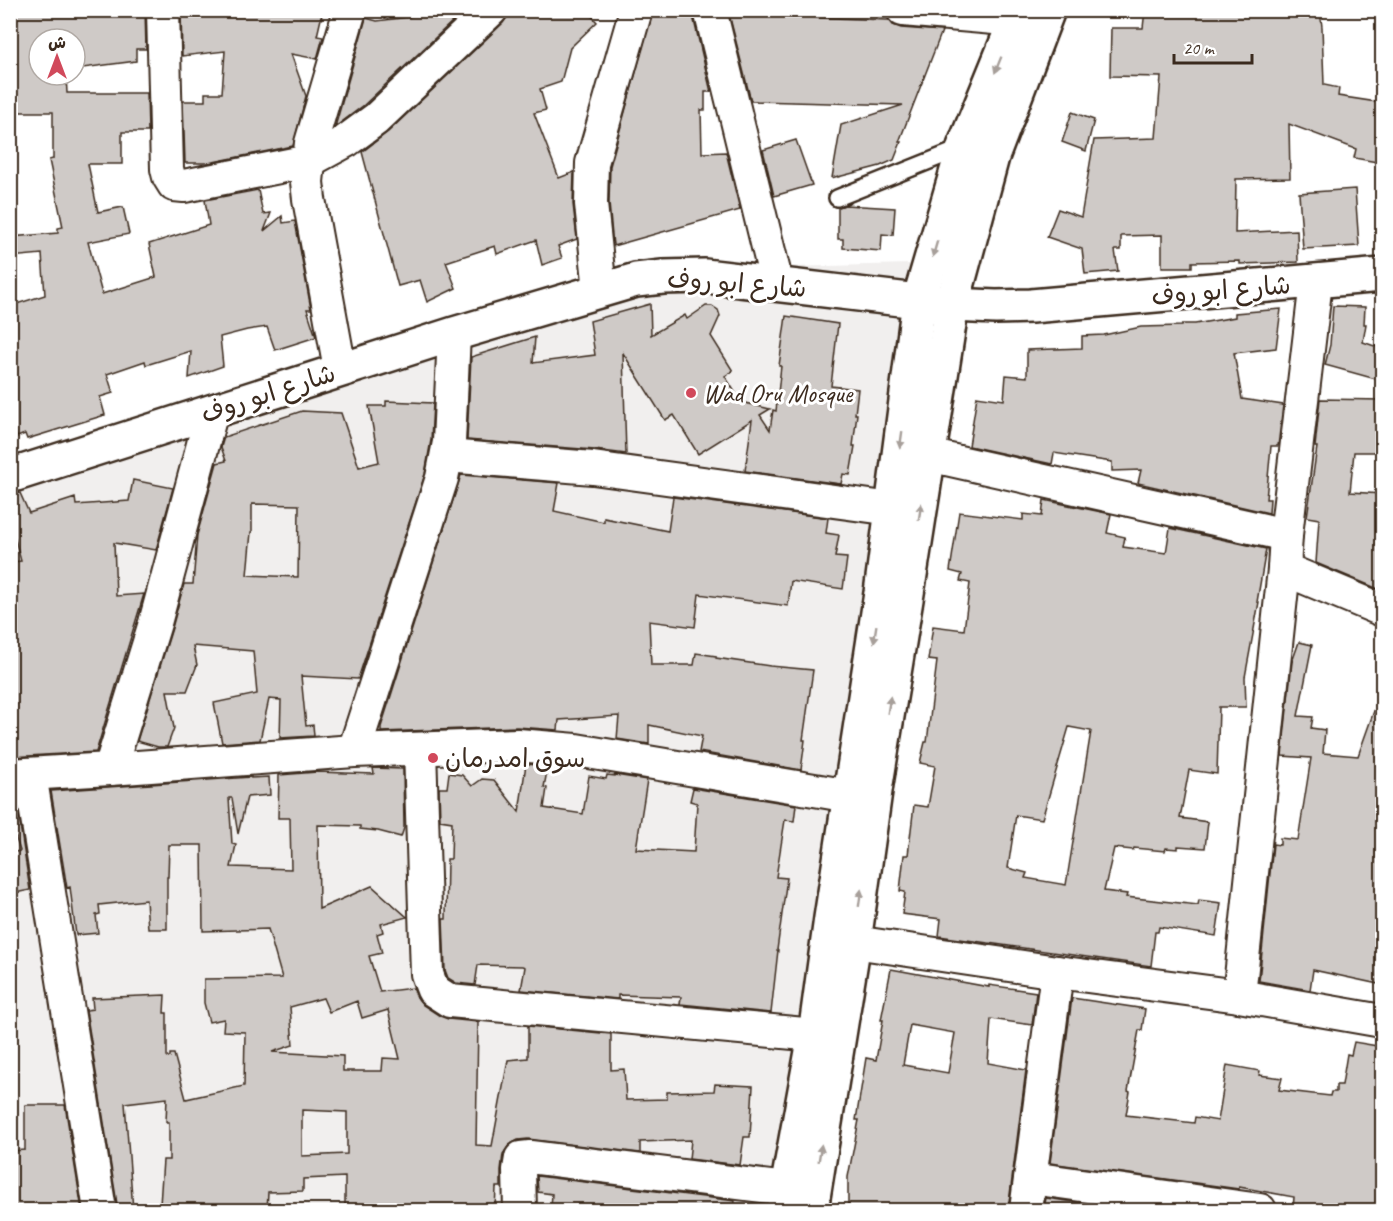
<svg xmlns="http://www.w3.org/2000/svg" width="1393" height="1221" viewBox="0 0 1393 1221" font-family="Caveat,'Playpen Sans Arabic',sans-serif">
<rect width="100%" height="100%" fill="#fff"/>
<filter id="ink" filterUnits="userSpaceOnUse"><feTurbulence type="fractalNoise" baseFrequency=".0167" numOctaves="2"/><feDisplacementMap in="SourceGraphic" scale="12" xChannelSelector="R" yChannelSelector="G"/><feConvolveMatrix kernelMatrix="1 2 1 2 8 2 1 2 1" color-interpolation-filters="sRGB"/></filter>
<g filter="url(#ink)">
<polygon fill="#f1efee" points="910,264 827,1025 801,1210 11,1210 11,491 611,271"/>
<g fill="#cfcac7" stroke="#3b2a1e" stroke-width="1.5" fill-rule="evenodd">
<polygon points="10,10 145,10 146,49 136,49 136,61 75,69 75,39 39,39 39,75 66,75 67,93 147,93 148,132 122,132 122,164 88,164 98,212 123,207 129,234 88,242 102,294 156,277 149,244 209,225 205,200 258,190 263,214 271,213 264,231 282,216 283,223 295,221 311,309 307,309 316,337 275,350 267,327 247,330 220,337 223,366 189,378 191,351 146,365 145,361 107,374 113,393 100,397 105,415 27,439 25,434 17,437 10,414 10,306 45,295 42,254 10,257 10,237 58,233 58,228 63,227 49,160 53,159 53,112 10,112"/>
<polygon points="181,10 323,10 317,36 323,37 317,59 291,54 306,96 293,146 208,163 185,163 183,101 205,101 205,93 222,93 225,51 182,56"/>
<polygon points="425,10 452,10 455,19 364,105 335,127 366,18 377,21 409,17"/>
<polygon points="508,10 586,10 597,22 570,48 561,82 540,89 546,110 534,113 559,178 574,172 573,204 577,239 558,246 562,258 542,265 536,240 497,254 495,246 446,262 456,288 427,302 420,280 398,286 362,152 388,132 503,23 508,16"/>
<polygon points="653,10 692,12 711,92 705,92 705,110 701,110 702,153 726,152 740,210 613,246 609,203 610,166"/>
<polygon points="1145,10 1320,10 1322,27 1324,85 1339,88 1338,96 1383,103 1383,163 1354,158 1356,149 1289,124 1290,178 1236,179 1235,233 1297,230 1298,262 1240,264 1240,261 1192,262 1192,267 1162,267 1162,235 1121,236 1121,250 1115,250 1118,271 1085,274 1082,249 1047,237 1058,209 1081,217 1094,140 1156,138 1161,77 1110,76 1111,28 1143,28"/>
<polygon points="751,13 751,15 889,20 893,25 901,28 942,31 899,142 901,142 894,160 880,166 838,177 838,176 832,178 841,125 903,105 751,101 729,14"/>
<polygon points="1072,112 1094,120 1086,151 1062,142"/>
<polygon points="796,140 812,185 774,196 763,150"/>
<polygon points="1355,189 1359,246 1303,249 1299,193"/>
<polygon points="845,205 895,208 893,235 882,234 881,251 843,248 843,239 838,239 838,207"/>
<polygon points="650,304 651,335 685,315 687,319 706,306 712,306 718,310 720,316 711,336 733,371 725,376 741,402 770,409 760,415 770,430 773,410 776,411 781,366 779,366 786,316 838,324 831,386 858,389 855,414 857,414 853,446 855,446 850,475 843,474 841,484 745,471 752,420 698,454 674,415 665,420 623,353 626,454 595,450 467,440 471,357 535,337 533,363 595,355 590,321"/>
<polygon points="1333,306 1365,307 1364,324 1366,324 1363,342 1383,349 1383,381 1325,365 1330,345"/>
<polygon points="1281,309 1276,348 1234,353 1242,399 1283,405 1278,446 1271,446 1266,499 1270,499 1269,513 1138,483 1141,470 1112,471 1112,462 1054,453 1052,464 969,446 977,396 1004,400 1006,375 1027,377 1027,350 1082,348 1082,336 1104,335 1141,327 1182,326 1182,324 1195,324 1235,317 1235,313"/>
<polygon points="1320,399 1383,400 1383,452 1354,452 1350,492 1383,494 1383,591 1316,563 1319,519 1307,517 1317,447 1315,447"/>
<path d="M386,401l47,2 -2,37 -6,34 -67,205 -57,-3 5,50 7,-1 1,11 -34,2 1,-38 -12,-1 -9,41 -38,3 -8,-40 43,-9 -4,-43 -60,-5 4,19 -10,26h-20l7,37 -7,19h-9l-21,-6 35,-113 12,-44h9l4,-49 20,-72 9,-2 -5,-14 3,-10 78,-26 39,2 18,54 20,-5 -10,-56h17zM252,504l47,1 -1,72 -51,-2 4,-43h1z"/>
<polygon points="461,475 559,483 554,511 604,522 604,518 668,531 673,497 828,518 826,533 839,535 835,557 847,558 843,589 791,581 788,606 699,594 695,627 649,621 651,665 694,665 696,653 716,656 716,658 770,666 813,670 803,740 805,740 801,770 699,752 702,736 649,725 649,744 617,739 619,716 559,720 558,730 517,727 381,732 381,727"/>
<polygon points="133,480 173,488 156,550 114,543 116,596 144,594 96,752 10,757 10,693 13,620 10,594 10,581 13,580 11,562 21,561 10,521 10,494 20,493 29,513 75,498 76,505 129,501"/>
<path d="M1044,500l67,14 -4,19 18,4 -2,10 43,6 4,-25 96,21 -9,53h2l-14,75 1,30h-27l-2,67 -28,-4 -9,48 28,4 -3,26 -27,-2v3l-12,-1 -1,3 -31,-3 -1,2 -19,-2 -10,43 23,3 -1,3 72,8 1,-5 22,3 -5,33 -57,-9 -1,5h-3l-4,34 -212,-30 2,-17 -39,-5 3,-22 -5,-1 4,-36h4l6,-50 14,2 7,-41 -15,-3 5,-21h2l10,-81 -9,-1 5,-34 31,4 6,-47 -10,-2 2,-7 -12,-3 9,-59 64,8v-6l19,2zM1069,727l22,4 -25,154 -41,-7 2,-5 -19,-5 8,-53 26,4z"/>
<polygon points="1299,642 1312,645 1298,716 1313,717 1311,728 1325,730 1323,753 1358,756 1380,694 1383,694 1383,985 1313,970 1310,990 1259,981 1273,844 1280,845 1280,838 1298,840 1311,758 1282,756 1292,662"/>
<polygon points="526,764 548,766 544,787 547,788 544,808 583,814 589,776 606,779 607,775 615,776 615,775 647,780 636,849 694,852 697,803 690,801 693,788 796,805 794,821 785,820 776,877 787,878 777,950 778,950 771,1013 680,1004 681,997 618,995 618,999 521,990 525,967 522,966 478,965 475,985 456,983 448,978 445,970 443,919 446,919 447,859 451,859 452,822 440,820 439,788 447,788 449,773 462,775 472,786 482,779 494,780 519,812"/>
<path d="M373,768l30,1 1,59 -3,9 -23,-6 -18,-2v-3l-42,-1 1,84 53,-23 35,31 -26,7 2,8 -6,2 5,19 -13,3 11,36 33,-4 4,9 6,8 17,11 8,3 30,3 -2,123 16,1 16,-86 20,-2v-32l83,8v36l13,-1 2,31 41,-1v-7l47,-1 1,-7 38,2 -3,51h-6l-4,28 -51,-6 2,-19 -51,2v11l-112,-14 -10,1 -9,5 -6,9 -2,16v17h-5l-1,23h-122v-2h-28v-31l-42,2v12l-35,1 -1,18 -53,-2v2l-54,-5 3,-45h6v-38h-3l1,-24 -42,5 8,107h-15l-32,-200 7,-1 -1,-11 73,-3 -1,18h3v44h3v-3h4l12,45 58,-13 1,-54 -22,-1 1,-12 -15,3 -5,-19v-24l78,-1 -14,-49 -65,2 -1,-86h-33l-1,32h-1v52h-19l-2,-29 -47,5 1,9 -4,1 2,18 -22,2 -6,-48 -3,1 -16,-97 200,-14v1l18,-1 1,18 -23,2 -9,37 -6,-36h-3l3,46 4,1 -5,22 60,2 -1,-51h-12l1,-43 38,-3 57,2zM323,998l6,14 28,-11 5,17 26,-8 12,49 -17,-1 -1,13h-39v-15l-71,-4 21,-7 -3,-38zM302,1110l45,2v42l-45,2z"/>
<polygon points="10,793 15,793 30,890 10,894 10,853 20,851 10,820"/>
<path d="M891,969l98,18v-2l47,7 -4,33 -41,-6 -3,44 38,7 -18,140h-160v-33l11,-57h-3l10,-62 10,2 7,-40h-2zM910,1025l45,8 -7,40 -45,-8z"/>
<polygon points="1072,998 1145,1009 1142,1030 1139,1030 1128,1091 1130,1092 1126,1115 1194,1123 1195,1117 1218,1121 1227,1065 1260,1071 1259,1075 1282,1078 1279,1090 1330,1096 1331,1092 1336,1092 1336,1085 1342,1085 1347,1054 1351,1055 1354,1042 1383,1047 1383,1210 1307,1210 1293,1209 1294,1197 1239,1187 1239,1189 1050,1163"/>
<polygon points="25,1105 65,1105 82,1210 10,1210 10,1151 25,1150"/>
<polygon points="537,1176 735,1201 734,1210 568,1210 551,1209 552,1194 538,1192"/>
<polygon points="1046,1198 1109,1207 1109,1210 1044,1210"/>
</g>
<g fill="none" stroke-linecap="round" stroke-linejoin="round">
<defs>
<polyline id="service" points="837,198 962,148"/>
<g id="minor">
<polyline points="163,10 167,169 169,177 174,185 184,186 309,161 346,141 376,119 491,10"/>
<polyline points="710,10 777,284"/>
<polyline points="903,10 1017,20"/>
<polyline points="600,290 591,204 592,163 636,10"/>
<polyline points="340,369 309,199 307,182 311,143 350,10"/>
<polyline points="928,455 1286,535"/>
<polyline points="447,456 593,468 892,509"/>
<polyline points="1284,569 1382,610"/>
<polyline points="420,749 427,974 433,990 450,1001 815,1035"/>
<polyline points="354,751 442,478 449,442 454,334"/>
<polyline points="110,769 155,623 212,411"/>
<polyline points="30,774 100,1210"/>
<polyline points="10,775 110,769 354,751 518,745 576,750 850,796"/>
<polyline points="854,942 1057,972 1239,996 1382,1021"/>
<polyline points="1239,996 1284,569 1286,535 1316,282"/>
<polyline points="1031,1178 1260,1210"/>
<polyline points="520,1210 519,1170 521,1158 530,1157 787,1189"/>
<polyline points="1026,1210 1057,972"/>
</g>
<polyline id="tertiary" points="10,476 454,334 636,280 663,277 705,276 952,305 996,307 1031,306 1382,275"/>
<g id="secondary">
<polyline points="784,1210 787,1189 815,1035 831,918 881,593 919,301 964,147 1020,10"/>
<polyline points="811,1210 854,942 876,784 909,581 952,305 992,157 1048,10"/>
</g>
</defs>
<use href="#service" stroke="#3b2a1e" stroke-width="20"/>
<use href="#minor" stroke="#3b2a1e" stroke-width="36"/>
<use href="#tertiary" stroke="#3b2a1e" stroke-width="38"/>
<use href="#secondary" stroke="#3b2a1e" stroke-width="38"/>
<use href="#service" stroke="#fff" stroke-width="15"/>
<use href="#minor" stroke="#fff" stroke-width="32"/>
<use href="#tertiary" stroke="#fff" stroke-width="33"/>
<use href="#secondary" stroke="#fff" stroke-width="33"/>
</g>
<defs><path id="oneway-solid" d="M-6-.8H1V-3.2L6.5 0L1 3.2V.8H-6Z" transform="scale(1.5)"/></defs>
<g fill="#a79f9a">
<use href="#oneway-solid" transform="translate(998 65) rotate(112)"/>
<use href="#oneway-solid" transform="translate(935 249) rotate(106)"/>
<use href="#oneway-solid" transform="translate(901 440) rotate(98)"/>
<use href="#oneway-solid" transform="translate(920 512) rotate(-81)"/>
<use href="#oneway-solid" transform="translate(875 634) rotate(99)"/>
<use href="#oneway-solid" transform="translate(889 705) rotate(-81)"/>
<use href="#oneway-solid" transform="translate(860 898) rotate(-82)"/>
<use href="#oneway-solid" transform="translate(820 1153) rotate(-81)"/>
</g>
</g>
<g fill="#d1495b" stroke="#fff" stroke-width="2">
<circle cx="691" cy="393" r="6"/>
<circle cx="433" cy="758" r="6"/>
</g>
<g text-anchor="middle" stroke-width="6" stroke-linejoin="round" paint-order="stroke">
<g font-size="26" fill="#3b2a1e" stroke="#fff">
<text transform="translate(737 283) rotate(4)" y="9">شارع ابو روف</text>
<text transform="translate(1221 290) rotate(-5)" y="9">شارع ابو روف</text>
<text transform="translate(268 393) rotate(-18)" y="9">شارع ابو روف</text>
</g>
<g font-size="26" fill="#3b2a1e" stroke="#fff" text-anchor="start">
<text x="703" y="402">Wad Oru Mosque</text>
<text x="445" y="767">سوق امدرمان</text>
</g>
</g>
<rect width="1393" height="1221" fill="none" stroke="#fff" stroke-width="36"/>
<rect x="18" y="18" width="1357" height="1185" fill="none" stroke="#3b2a1e" stroke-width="2" filter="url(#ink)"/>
<g transform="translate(57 57)"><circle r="28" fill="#ffffff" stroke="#b1aaa5" stroke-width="1.5"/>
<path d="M0-4.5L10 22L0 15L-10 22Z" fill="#d1495b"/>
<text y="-9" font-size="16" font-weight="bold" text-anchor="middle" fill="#3b2a1e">ش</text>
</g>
<path d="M1174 54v9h78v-9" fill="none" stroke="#3b2a1e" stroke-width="3"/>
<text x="1183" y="54" font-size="18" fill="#3b2a1e" stroke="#ffffff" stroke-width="4.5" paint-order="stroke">20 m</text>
</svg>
